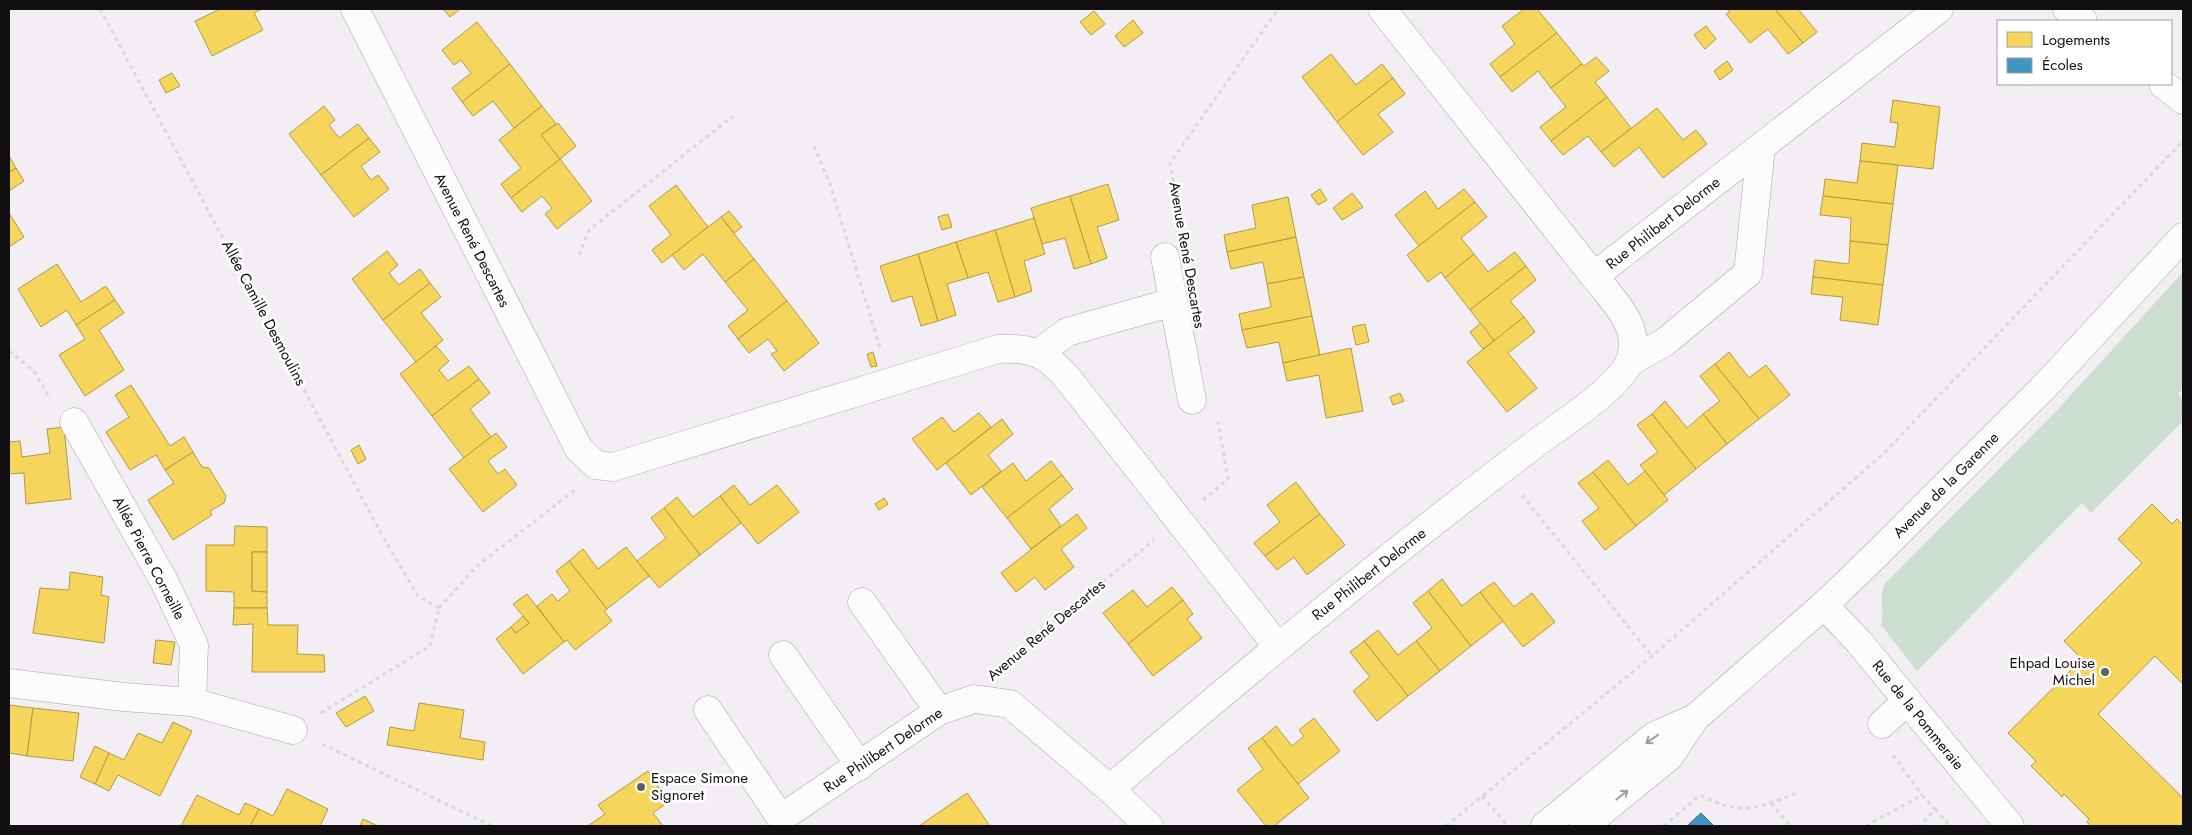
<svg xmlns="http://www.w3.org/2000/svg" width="2192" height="835" viewBox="0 0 2192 835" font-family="Jost,sans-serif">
<rect width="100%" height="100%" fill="#f2eef4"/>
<path fill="#ccdecf" d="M2183,272v116l-5,6 5,6v21l-92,92 -9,-10 -165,168 -36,-46c4,-14 -2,-25 3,-40l175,-177z"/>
<g fill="#f6d55c" stroke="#b29a46">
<polygon points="220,9 262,9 254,13 263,30 212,56 195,21"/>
<polygon points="443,9 460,9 450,17"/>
<polygon points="1524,9 1537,9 1557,33 1500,77 1490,64 1515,44 1502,26"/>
<polygon points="1727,9 1775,9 1803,43 1788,54 1768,29 1750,43 1726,14 1730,12"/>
<polygon points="1775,9 1798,9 1817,32 1803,43"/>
<polygon points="1094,11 1105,24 1091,35 1080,22"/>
<polygon points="1133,20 1143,33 1124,47 1115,36"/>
<polygon points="477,22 510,64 462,102 452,88 471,73 461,60 454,65 442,50"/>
<polygon points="1706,26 1716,39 1705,49 1694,35"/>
<polygon points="1557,33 1582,64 1551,88 1538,71 1512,92 1500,77"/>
<polygon points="1331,54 1356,85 1382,64 1393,78 1337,122 1302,77"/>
<polygon points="1596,57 1609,71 1595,82 1607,97 1551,141 1540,127 1566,107 1551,88 1582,64 1584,66"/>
<polygon points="1727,61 1733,70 1720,80 1714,71"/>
<polygon points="510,64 542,106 514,128 493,101 473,116 462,102"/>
<polygon points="172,73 180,86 166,93 159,80"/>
<polygon points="1393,78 1405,94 1378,114 1393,132 1363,155 1337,122"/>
<polygon points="1607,97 1631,128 1601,152 1588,136 1563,155 1551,141"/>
<polygon points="1893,100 1940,107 1933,169 1860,161 1862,143 1895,147 1898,123 1890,122"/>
<polygon points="324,106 335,120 329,125 339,138 358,124 369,138 321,175 289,134"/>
<polygon points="542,106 556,124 541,135 560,159 511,198 501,184 521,168 499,140"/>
<polygon points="1657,108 1683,140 1696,130 1707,144 1663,178 1639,147 1614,167 1601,152"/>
<polygon points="558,123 576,146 560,159 541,135"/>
<polygon points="369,138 380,152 361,166 371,180 378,175 389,189 354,217 321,175"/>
<polygon points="9,156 16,168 9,172"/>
<polygon points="560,159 592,201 557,229 545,214 552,208 542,196 522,212 511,198"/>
<polygon points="1860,161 1898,165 1893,204 1823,196 1825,179 1857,183"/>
<polygon points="16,168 24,181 9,191 9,172"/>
<polygon points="1108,184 1119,220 1097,227 1107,258 1091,264 1070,196"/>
<polygon points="676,185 708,227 662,263 652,250 671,235 649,206"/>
<polygon points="1320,189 1327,200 1318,205 1311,195"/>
<polygon points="1464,189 1475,202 1419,246 1395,215 1425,191 1438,209"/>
<polygon points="1352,193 1363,207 1342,220 1333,208"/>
<polygon points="1070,196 1091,264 1074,269 1065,238 1042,244 1031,208"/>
<polygon points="1823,196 1893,204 1888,245 1850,241 1851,218 1820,215"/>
<polygon points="1288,197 1296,237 1227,252 1224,235 1256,228 1252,205"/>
<polygon points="1475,202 1487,217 1461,238 1474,254 1445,278 1441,272 1428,282 1407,255"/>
<polygon points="729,211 742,227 734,233 721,217"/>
<polygon points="9,213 24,237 9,247"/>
<polygon points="948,214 952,227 942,230 938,217"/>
<polygon points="721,217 754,259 725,282 703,254 684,270 672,255"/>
<polygon points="1034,218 1045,254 1024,261 1032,291 1015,297 995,230"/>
<polygon points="995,230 1015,297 998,302 988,272 968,278 956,242"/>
<polygon points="1296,237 1304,277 1267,284 1263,262 1231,269 1227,252"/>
<polygon points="1850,241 1888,245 1883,285 1813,277 1815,260 1849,264"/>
<polygon points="956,242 968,278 947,284 956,315 938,321 918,254"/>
<polygon points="387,251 398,265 389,273 399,285 420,269 430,283 383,320 352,279"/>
<polygon points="1515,252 1526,266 1470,310 1445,278 1474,254 1488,272"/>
<polygon points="918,254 938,321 921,326 912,296 892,302 880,266"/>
<polygon points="754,259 787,301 738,339 728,326 748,310 725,282"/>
<polygon points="57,264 81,302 106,286 115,300 76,325 67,310 41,327 18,289"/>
<polygon points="1526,266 1536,280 1510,301 1524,317 1494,341 1470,310"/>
<polygon points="1304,277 1312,316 1242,330 1239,314 1271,307 1267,284"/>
<polygon points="1813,277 1883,285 1878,325 1840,320 1843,297 1811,294"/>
<polygon points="430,283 441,297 421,313 443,340 416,362 383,320"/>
<polygon points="115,300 124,313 99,330 124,370 85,396 59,355 85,339 76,325"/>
<polygon points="787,301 819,343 784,371 771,354 777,351 768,339 749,353 738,339"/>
<polygon points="1312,316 1320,355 1283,363 1279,342 1247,348 1242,330"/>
<polygon points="1524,317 1535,332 1508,353 1537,388 1507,412 1467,362"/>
<polygon points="1481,323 1494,341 1483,349 1470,332"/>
<polygon points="1365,324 1369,342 1356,345 1352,327"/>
<polygon points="436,346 449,361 439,370 448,381 469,366 479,379 432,416 400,374"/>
<polygon points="1351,348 1363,411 1326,418 1319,375 1287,381 1283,363"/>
<polygon points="873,352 877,366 871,367 867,354"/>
<polygon points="1729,352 1749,378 1766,365 1790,395 1759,419 1715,364"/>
<polygon points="1715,364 1759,419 1727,444 1703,414 1720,401 1700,376"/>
<polygon points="479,379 490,393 470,409 491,437 464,458 432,416"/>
<polygon points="131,385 170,446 184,437 193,452 165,470 156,455 130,470 106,432 129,417 115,395"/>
<polygon points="1400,393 1404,401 1393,405 1390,397"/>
<polygon points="1665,401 1687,428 1703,414 1727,444 1696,469 1652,414"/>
<polygon points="979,413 991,427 937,470 912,439 942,417 954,432"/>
<polygon points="1652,414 1696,469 1664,495 1640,465 1658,452 1637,425"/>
<polygon points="1002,419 1013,434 988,455 1001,471 971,495 946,463"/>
<polygon points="64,427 71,499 26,504 24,473 9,474 9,442 20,441 22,457 50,453 47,429"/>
<polygon points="496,433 507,447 488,461 498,474 505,469 517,485 483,512 449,469"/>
<polygon points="359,445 366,459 358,464 351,450"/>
<polygon points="193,452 202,467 209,468 226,496 224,503 210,511 212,515 173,540 148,500 174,483 165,470"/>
<polygon points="1608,460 1628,485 1645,471 1668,500 1636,526 1593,472"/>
<polygon points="1051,461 1062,475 1007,518 982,487 1013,463 1026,481"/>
<polygon points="1593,472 1636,526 1605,550 1582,521 1599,508 1578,483"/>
<polygon points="1062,475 1073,489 1049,509 1061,526 1031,549 1007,518"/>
<polygon points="1296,482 1320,514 1265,556 1254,543 1280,522 1267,505"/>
<polygon points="734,485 750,505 777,485 799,512 758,544 720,496"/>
<polygon points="720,496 741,523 700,555 664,508 677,497 693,517"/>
<polygon points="884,498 888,504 879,510 875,504"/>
<polygon points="2152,504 2172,524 2177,519 2183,525 2183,684 2155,656 2098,714 2183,798 2183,826 2091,826 2087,822 2089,819 2064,794 2062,797 2031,766 2036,761 2008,733 2082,659 2064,641 2142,563 2118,539"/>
<polygon points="664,508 700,555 659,588 637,561 666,538 651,518"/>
<polygon points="1077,514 1087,528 1061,549 1074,567 1045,590 1035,577 1016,592 1001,573"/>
<polygon points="1320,514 1345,545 1307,575 1294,557 1277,570 1265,556"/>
<polygon points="235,526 267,527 267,552 252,552 252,591 267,592 267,608 234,608 234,592 206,591 206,545 234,545"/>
<polygon points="626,547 649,576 607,609 569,561 583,549 598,569"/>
<polygon points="252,552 267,552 267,592 252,591"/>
<polygon points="569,561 607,609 604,611 612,621 575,650 567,640 564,642 537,606 552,594 558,601 570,591 556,571"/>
<polygon points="70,572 103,577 101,595 109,597 104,643 33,633 40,588 69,590"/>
<polygon points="1442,579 1462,606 1480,592 1503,621 1471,646 1428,591"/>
<polygon points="1494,582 1514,607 1532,593 1555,622 1523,647 1480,592"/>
<polygon points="1172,587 1183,600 1128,644 1103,613 1133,590 1147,607"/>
<polygon points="1428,591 1471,646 1440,671 1416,641 1432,628 1413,603"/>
<polygon points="527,594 564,642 523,674 496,639 511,627 516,633 529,623 513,604"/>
<polygon points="1183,600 1193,614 1187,619 1202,638 1153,676 1128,644"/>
<polygon points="234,608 267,608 268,625 298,625 297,654 324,655 325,672 252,672 253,624 233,625"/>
<polygon points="523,616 529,623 516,633 511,627"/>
<polygon points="1378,630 1398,655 1416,641 1440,671 1408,696 1364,641"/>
<polygon points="156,640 175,642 171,665 153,663"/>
<polygon points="1364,641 1408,696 1377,721 1353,691 1370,677 1350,652"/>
<polygon points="365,696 374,711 346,727 336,713"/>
<polygon points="419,703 464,710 460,738 485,742 483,760 387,745 390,727 414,731"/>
<polygon points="9,705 33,708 27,756 9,753"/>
<polygon points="33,708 79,713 73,761 27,756"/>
<polygon points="1314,718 1340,751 1298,784 1262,738 1276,726 1292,746 1304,736 1299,730"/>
<polygon points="173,722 192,731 160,796 118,775 109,791 95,784 109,753 124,760 138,733 162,743"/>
<polygon points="1262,738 1309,798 1274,826 1266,826 1237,790 1263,769 1248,748"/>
<polygon points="95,746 109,753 95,784 80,777"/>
<polygon points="648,771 668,802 653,813 663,826 588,826 605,814 598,805"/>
<polygon points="287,789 328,809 320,826 250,826 259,809 273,816"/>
<polygon points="967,793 990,826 919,826"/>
<polygon points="197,795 239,815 245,803 259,809 250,826 181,826"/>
<polygon points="363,819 378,826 360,826"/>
</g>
<polygon fill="#4393c3" stroke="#346b8e" points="1701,813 1714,826 1687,826"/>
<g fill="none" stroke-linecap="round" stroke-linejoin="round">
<defs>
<g id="minor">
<path d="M355,9l224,440 17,16 17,2 385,-118c34,-2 49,5 71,31l209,267"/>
<polyline points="1382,9 1594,276"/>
<polyline points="2067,9 2083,21"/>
<polyline points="2163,84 2183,100"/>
<polyline points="1165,257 1192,400"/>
<polyline points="1039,353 1067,332 1173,302"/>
<polyline points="1630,362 1665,342 1748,273 1761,147"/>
<polyline points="74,422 164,581 194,645 192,702"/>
<polyline points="862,602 939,711"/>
<polyline points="1824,605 1859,642 2010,826"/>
<polyline points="783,655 860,766"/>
<polyline points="9,683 123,697 192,702 293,730"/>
<polyline points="708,710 781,818 939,711 974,699 1010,704 1110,789 1149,826"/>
<polyline points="1882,724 1907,701"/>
<path d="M1110,789c138,-119 280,-235 425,-345 24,-18 86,-57 95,-84 12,-34 -16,-58 -36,-84l345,-267"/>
<polyline points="1545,826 1654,736 1695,718"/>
<polyline points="1584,826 1669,757 1695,718 1824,605 1877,554 2045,386 2183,237"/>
</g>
</defs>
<use href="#minor" stroke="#a8a5a9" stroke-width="29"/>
<g stroke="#d9d8da" stroke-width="3" stroke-dasharray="4 4" stroke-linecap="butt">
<polyline points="100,9 381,533 418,596 439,608"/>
<polyline points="814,146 830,184 881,351"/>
<polyline points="1182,229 1170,163 1278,9"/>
<polyline points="579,255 589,230 733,116"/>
<polyline points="9,351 34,371 50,399"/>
<polyline points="1522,495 1652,656"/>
<polyline points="1203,500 1228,479 1218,422"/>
<polyline points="439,608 476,567 576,489"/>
<polyline points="998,668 1154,540"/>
<polyline points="321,713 430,646 439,608"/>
<polyline points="322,744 492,826"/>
<polyline points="1893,755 1922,795"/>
<polyline points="1482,796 1508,826"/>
<polyline points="1771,803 1790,826"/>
<polyline points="1935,809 1950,826"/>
<polyline points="1446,826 1652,656 1882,455 2183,141"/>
<path d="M1664,826l36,-31c44,22 57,13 100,-3"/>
<polyline points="1866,826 1922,795 1935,809 1920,826"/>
</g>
<use href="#minor" stroke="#fdfcfd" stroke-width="28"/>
</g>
<defs><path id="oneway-shaft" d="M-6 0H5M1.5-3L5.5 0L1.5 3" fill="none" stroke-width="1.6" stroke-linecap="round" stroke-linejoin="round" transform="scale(1.25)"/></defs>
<g stroke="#9f9d9f">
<use href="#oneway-shaft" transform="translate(1652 739) rotate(145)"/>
<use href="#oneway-shaft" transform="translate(1622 795) rotate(-39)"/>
</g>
<g fill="#605d62" stroke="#fff" stroke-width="2">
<circle cx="2105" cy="672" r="5"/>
<circle cx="641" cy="787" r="5"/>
</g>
<g text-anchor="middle" stroke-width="5" stroke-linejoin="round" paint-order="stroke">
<g font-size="15" fill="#120f13" stroke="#fff">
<text transform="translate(1663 223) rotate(-38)" y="5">Rue Philibert Delorme</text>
<text transform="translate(472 240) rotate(63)" y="5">Avenue René Descartes</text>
<text transform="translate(1187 255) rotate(80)" y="5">Avenue René Descartes</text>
<text transform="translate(264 313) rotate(62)" y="5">Allée Camille Desmoulins</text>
<text transform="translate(1946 485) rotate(-45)" y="5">Avenue de la Garenne</text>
<text transform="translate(149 558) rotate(62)" y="5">Allée Pierre Corneille</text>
<text transform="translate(1369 574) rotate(-38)" y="5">Rue Philibert Delorme</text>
<text transform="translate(1046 630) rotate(-40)" y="5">Avenue René Descartes</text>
<text transform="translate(1918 715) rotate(51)" y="5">Rue de la Pommeraie</text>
<text transform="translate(883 750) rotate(-34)" y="5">Rue Philibert Delorme</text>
</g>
<g font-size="15" fill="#120f13" stroke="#fff" text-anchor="end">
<text x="2095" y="668">Ehpad Louise<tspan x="2095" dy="17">Michel</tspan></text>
<text x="651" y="783" text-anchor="start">Espace Simone<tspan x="651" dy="17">Signoret</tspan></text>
</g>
</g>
<rect width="2192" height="835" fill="none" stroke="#120f13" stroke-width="20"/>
<rect x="1997" y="20" width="175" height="65" fill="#ffffff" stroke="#a09fa1"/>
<rect x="2007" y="32" width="25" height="15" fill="#f6d55c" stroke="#a09fa1"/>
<text x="2042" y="45" font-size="15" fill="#120f13">Logements</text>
<rect x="2007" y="58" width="25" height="15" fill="#4393c3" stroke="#a09fa1"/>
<text x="2042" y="70" font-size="15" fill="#120f13">Écoles</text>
</svg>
